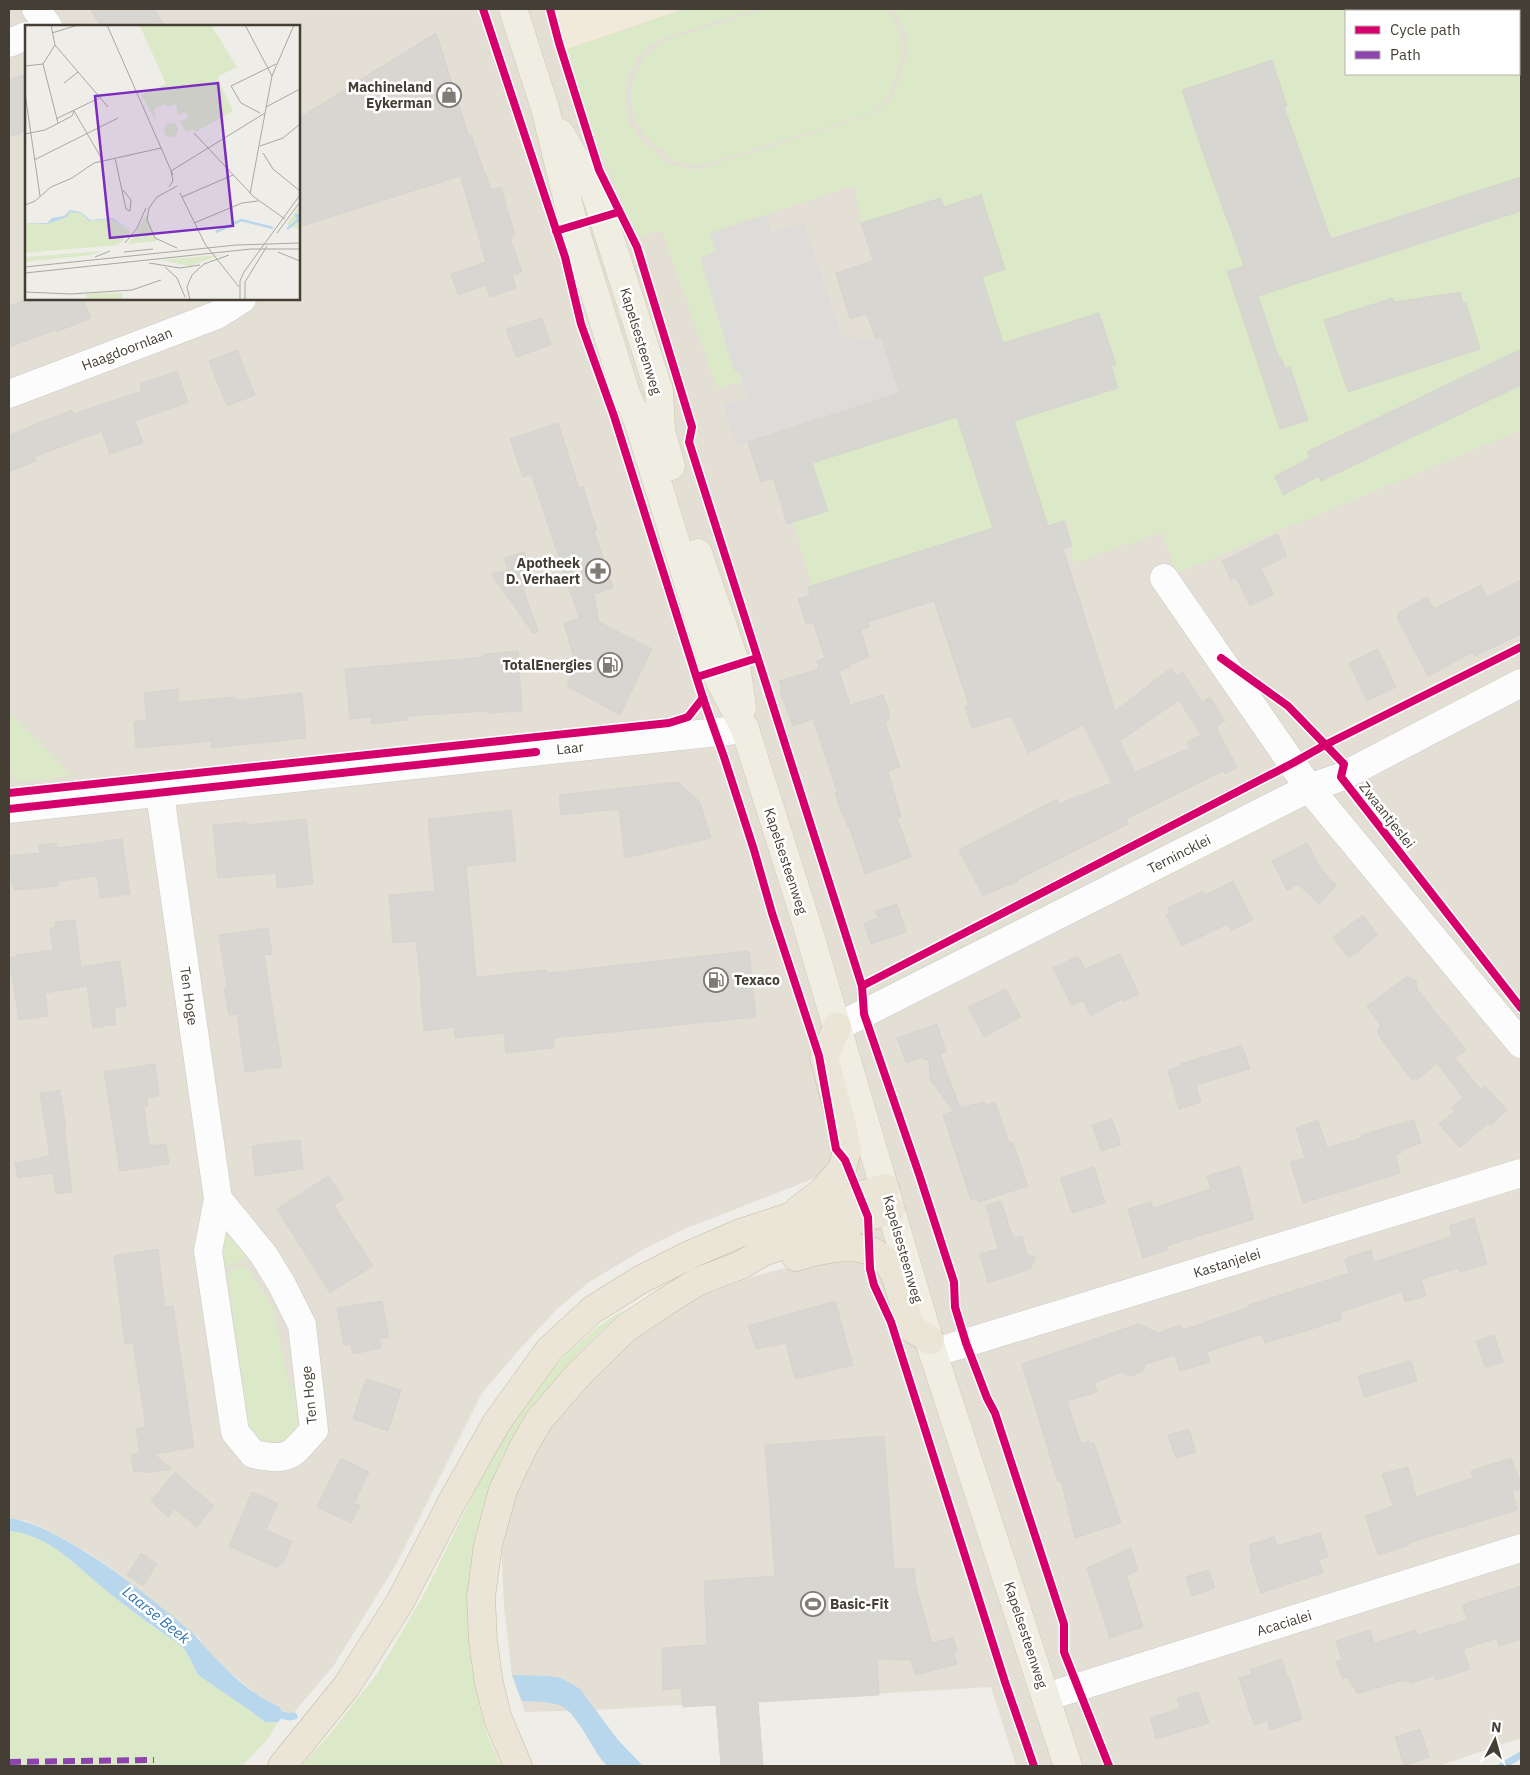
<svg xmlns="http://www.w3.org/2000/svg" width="1530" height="1775" viewBox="0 0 1530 1775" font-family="'IBM Plex Sans',sans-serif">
<rect width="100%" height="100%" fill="#eeede8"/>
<path fill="#e3dfd5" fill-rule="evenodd" d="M9,9h1512v1729l-82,28h-423l-25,-79 -395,23 -71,2 -13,-37 -8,-68 -3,-65 13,-49 22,-50 68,-81 42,-32 53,-33 55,-21 97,-24 -25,-84 -11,10 -128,50 -43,21 -56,34 -31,26 -38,41 -37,43 -85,170 -63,102 -44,52 -6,-1 -4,-9 -10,-4 -15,-10 -29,-24 -21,-21 -6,-10 -11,-9 -78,-62 -21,-14 -44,-24 -18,-8 -18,-3zM1346,11h173v63h-173zM26,26h273v273h-273z"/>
<polygon fill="#f1e9da" points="546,9 684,9 559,52"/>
<g fill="#dbe9c8" fill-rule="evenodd">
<path d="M684,9h72l-98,31 -21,17 -10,21 -2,21 3,22 10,16 32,27 26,6 179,-56 19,-20 13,-39v-19l-9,-21 -5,-6h628v168l-294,94 11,32 283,-92v138l-214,102 3,7 -35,18 9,19 35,-19 2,5 200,-96v45l-344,143 -15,-41 -89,31 -4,-35 -2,-7 -19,5 -34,-105 104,-33 -7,-22 5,-1 -17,-52 -99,31 -24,-66 29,-9 -24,-73 -37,11 -4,-9 -79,25 -6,-38 -145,48 6,19 -16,6 34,112 7,6 1,5 -25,7 -55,-158 -22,6 -12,-20 -69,-164zM1346,11h173v63h-173zM1271,60l16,46 -89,30zM1288,119l36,100 -86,31 -36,-100z"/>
<polygon points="765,9 886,9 893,18 902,37 903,56 890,94 872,113 699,166 674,161 644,135 634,119 631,98 633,79 643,58 663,41"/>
<polygon points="957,417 993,528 812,586 793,522 828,511 812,463"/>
<polygon points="9,712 72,776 16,782 13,777 11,770"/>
<polygon points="225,1234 232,1234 246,1250 244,1259 226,1267 217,1261"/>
<path d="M246,1265l26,41 17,78c2,2 7,5 8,8 3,6 6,22 4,28 -3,13 -19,24 -34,22 -8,-1 -14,-6 -21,-11l-6,-31 3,-16 -16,-112z"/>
<polygon points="624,1309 575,1357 530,1408 502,1456 476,1532 470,1575 468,1630 480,1709 488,1737 501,1766 301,1766 330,1734 377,1674 426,1591 493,1453 544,1377 569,1352 596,1328"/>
<path d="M9,1531c42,4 69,37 100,62 22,17 45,35 69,50l8,8 12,24 54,37 13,10h13l-12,19 -24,25h-233z"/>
</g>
<polygon fill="#dedcd8" points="766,215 772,232 804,222 842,335 866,340 881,336 900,393 748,442 736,447 724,405 747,397 741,376 734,370 700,258 716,252 710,233"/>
<g fill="#b8d7ed">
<path d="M9,1518c20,3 36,11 54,21 46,24 85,58 125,90 8,6 12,13 19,20 20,22 44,46 73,58l4,9 -6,6h-13l-13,-10 -54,-37 -12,-24 -8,-8c-24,-15 -47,-33 -69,-50 -31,-25 -58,-58 -100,-62z"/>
<path d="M512,1675l36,1 13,2 19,11 38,51 25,26h-36c-15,-16 -25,-44 -42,-58 -10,-7 -31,-6 -43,-7z"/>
</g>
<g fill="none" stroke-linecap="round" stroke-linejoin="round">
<g stroke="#b8d7ed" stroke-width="7">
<polyline points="277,1714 290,1717 294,1716"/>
<polyline points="1502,1766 1521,1755"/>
</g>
</g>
<g fill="#d8d6d0" stroke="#d6d4ce" fill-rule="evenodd">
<polygon points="90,9 154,9 165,26 101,26"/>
<polygon points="436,33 469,136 471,135 491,190 501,187 515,235 510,237 522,272 512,275 516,288 490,297 486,285 458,295 451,274 486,262 460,176 299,227 299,118"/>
<polygon points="1272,60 1287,106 1284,107 1331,239 1521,177 1521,211 1258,296 1279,358 1281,357 1285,368 1290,367 1308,420 1280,429 1227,271 1244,266 1202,150 1182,90"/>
<polygon points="26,74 26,131 9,137 9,80"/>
<path d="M981,195l24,74 -23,8 21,66 96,-30 17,52 -5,1 7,22 -104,33 34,105 16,-5 8,25 -9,3 52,162 56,-43 6,8 6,-4 19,30 8,-5 15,24 -9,6 21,40 -12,7 -2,-3 -97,48 2,5 -109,55 -2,3 -5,3h-4l-25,11 -24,-46 98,-51 2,5 53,-21 -29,-58 -55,28 -17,-37 -39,12 -7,-22 4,-1 -35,-104 -66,21 1,5 -8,3 8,27 -20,8 1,2 -11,4 11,34 33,-10 7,20h-2l1,5 -4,2 15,45 -12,4 13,46 -4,1 14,39 -46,17 -16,-48h-2l-2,-9 -2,1 -8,-25 2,-1 -24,-73 -20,7 -13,-34 2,-1 -3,-10 40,-12 -2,-8 8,-3 -12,-36 -7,2 -8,-25 12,-3 -2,-9 185,-59 -36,-111 -145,46 16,48 -41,13 -14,-46 -12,4 -13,-40 152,-49 -19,-57 -6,2 -8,-24 -17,5 -14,-46 37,-12 -12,-38 80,-25 3,9zM1179,700l22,35 -14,7 3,6 -55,24 -15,-31z"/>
<polygon points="1460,292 1463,304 1466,303 1480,349 1348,392 1324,320 1393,298 1395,302"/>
<polygon points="28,299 83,299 91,318 56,332 55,330 9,347 9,306"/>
<polygon points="542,318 551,345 516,357 506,329"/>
<polygon points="1521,349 1521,385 1321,481 1319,476 1283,495 1275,476 1310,458 1307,452"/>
<polygon points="237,350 255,395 227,406 209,361"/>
<polygon points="177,371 188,402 135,421 143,443 110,454 102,431 34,457 36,461 9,472 9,435 72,410 74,414 142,391 140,384"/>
<polygon points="558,423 579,488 583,487 590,509 597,530 594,531 613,588 594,594 599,622 652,649 620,715 567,686 576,666 564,623 579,618 531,474 523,477 510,439"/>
<polygon points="1277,534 1287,556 1261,569 1274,594 1250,606 1236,577 1231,580 1222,561"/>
<polygon points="524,552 533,584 523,588 538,631 533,633 491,574 508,570 504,558"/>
<polygon points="1521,580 1521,634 1475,656 1473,652 1428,676 1398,620 1398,613 1427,597 1434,609 1481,585 1487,597"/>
<polygon points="1378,649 1396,687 1367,701 1349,663"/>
<polygon points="518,651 522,711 488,713 488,711 407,716 407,720 372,724 371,717 350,719 345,669 485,657 484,654"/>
<polygon points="178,689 179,702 235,697 235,700 302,693 306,738 212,748 211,741 136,748 134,722 147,720 144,693"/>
<polygon points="678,782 700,802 711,838 625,858 619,809 561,815 559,795"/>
<polygon points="511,810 516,861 466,866 476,977 546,970 547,973 749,951 756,1017 553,1038 554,1048 506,1053 504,1033 455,1038 454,1027 424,1031 420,991 422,991 416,941 393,943 389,895 435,891 428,819"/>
<polygon points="306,819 313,884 277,888 276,873 218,878 213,825 246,822 247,825"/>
<polygon points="122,839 130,894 100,898 97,876 60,881 58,882 59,886 14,890 14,886 12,886 9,856 40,853 39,845 56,843 57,848"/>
<polygon points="1307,843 1320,868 1337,885 1319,904 1298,884 1287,890 1272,861"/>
<polygon points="1233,881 1253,920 1231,931 1227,924 1182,946 1166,915 1171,913 1168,908 1203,891 1206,895"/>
<polygon points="897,904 906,932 871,944 864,923 878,918 875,911"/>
<polygon points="1363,915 1378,935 1349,958 1333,937"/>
<polygon points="75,920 81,967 120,961 126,1006 114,1008 116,1024 93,1028 87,986 45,993 48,1016 19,1020 9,958 16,957 17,955 53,950 50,929 56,927 55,922"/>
<polygon points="268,928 272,954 264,955 282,1067 245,1072 237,1014 229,1015 224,988 227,987 219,935"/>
<polygon points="1120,954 1139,994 1123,1001 1122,999 1091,1016 1083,1000 1072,1006 1053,968 1078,956 1085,969"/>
<polygon points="1407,976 1416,981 1417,989 1466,1050 1455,1058 1481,1090 1485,1086 1507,1110 1490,1126 1488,1123 1460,1148 1439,1124 1455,1111 1452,1107 1463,1098 1437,1063 1418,1079 1411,1079 1378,1035 1378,1028 1381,1026 1367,1006"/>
<polygon points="1006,989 1021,1017 984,1037 968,1007"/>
<polygon points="937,1024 946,1052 940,1054 960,1108 985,1102 986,1105 995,1102 1009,1143 1013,1142 1028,1186 979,1202 977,1198 971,1200 943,1115 953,1111 930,1079 929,1059 924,1060 923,1057 906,1063 897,1038"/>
<polygon points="1242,1045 1250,1069 1196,1085 1201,1102 1179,1109 1168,1070 1181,1066 1180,1064"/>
<polygon points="155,1064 159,1096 147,1098 148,1106 144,1107 149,1146 166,1144 169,1164 120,1171 104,1072"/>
<polygon points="60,1090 66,1128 64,1128 72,1192 56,1194 53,1173 18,1178 15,1163 50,1156 40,1093"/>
<polygon points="1112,1119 1121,1145 1101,1151 1092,1125"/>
<polygon points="1318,1120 1327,1148 1362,1138 1361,1135 1414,1120 1421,1143 1401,1150 1401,1153 1395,1155 1400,1173 1303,1203 1290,1162 1305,1158 1296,1128"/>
<polygon points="300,1140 303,1169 255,1176 252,1146"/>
<polygon points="1240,1166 1254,1219 1166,1246 1167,1250 1143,1258 1128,1209 1151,1202 1153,1208 1211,1189 1207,1176"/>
<polygon points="1094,1167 1105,1203 1072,1213 1060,1178"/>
<polygon points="328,1176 344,1199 334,1205 373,1266 330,1293 277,1209"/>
<polygon points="1001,1201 1013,1238 1022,1236 1027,1254 1036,1258 1030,1269 988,1283 980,1254 998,1249 986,1206"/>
<polygon points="1474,1218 1487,1264 1460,1272 1459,1268 1421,1279 1426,1296 1405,1302 1402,1292 1340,1312 1342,1319 1302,1332 1265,1343 1262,1334 1207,1352 1210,1362 1180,1371 1175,1355 1146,1364 1142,1372 1130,1376 1122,1372 1094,1383 1097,1392 1067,1401 1081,1444 1089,1441 1090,1444 1094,1443 1121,1523 1075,1538 1061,1481 1058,1482 1022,1364 1138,1324 1158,1333 1181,1325 1183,1330 1250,1307 1249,1305 1349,1273 1345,1260 1349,1257 1371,1250 1374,1262 1452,1236 1449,1226"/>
<polygon points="158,1249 165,1307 173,1306 194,1447 154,1454 172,1469 143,1473 142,1471 134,1472 131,1455 140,1453 136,1429 146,1427 133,1343 125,1344 114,1256"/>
<polygon points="382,1301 389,1337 379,1339 381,1348 353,1354 351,1344 344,1345 337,1308"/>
<polygon points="835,1301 853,1365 795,1379 786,1343 756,1349 748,1326"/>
<polygon points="1494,1335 1503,1362 1485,1367 1476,1341"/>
<polygon points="1411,1361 1417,1381 1364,1397 1358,1376"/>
<polygon points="366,1379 401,1390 388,1431 353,1419"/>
<polygon points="1189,1429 1196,1452 1176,1458 1168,1435"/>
<polygon points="884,1436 894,1569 914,1568 916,1587 932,1643 953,1638 957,1650 954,1654 957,1664 915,1675 911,1660 877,1659 879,1695 758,1702 763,1766 721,1766 716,1705 683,1707 681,1688 663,1690 662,1648 707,1645 704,1581 775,1576 765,1445"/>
<polygon points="341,1458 369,1472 354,1503 360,1506 351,1523 317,1507"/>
<polygon points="1511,1458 1521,1484 1521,1489 1512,1491 1517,1510 1409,1543 1409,1545 1378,1555 1365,1516 1393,1506 1382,1474 1408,1467 1416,1497 1473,1478 1471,1471"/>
<polygon points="175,1472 214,1506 196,1527 175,1509 168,1517 151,1501"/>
<polygon points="252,1492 278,1503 266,1530 292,1541 283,1564 280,1563 278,1568 229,1546"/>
<polygon points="1320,1533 1328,1557 1319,1560 1323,1573 1261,1593 1250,1559 1252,1559 1249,1545 1274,1537 1277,1546"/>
<polygon points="1131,1548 1138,1571 1126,1575 1143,1627 1110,1638 1087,1568"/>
<polygon points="141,1553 157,1564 143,1586 127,1575"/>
<polygon points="1209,1570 1215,1588 1192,1596 1186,1577"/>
<polygon points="1521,1586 1521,1639 1499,1646 1497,1638 1463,1649 1470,1669 1436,1680 1435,1675 1411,1683 1408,1681 1404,1682 1403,1680 1357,1694 1354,1686 1352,1686 1348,1677 1343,1679 1336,1662 1342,1660 1336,1641 1370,1630 1374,1643 1416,1630 1417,1635 1468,1620 1462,1605"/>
<polygon points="1282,1659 1287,1677 1289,1677 1302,1719 1270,1730 1267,1721 1254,1725 1239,1678 1252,1674 1250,1670"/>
<polygon points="1198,1692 1209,1723 1156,1739 1150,1718 1180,1708 1177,1698"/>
<polygon points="1420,1729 1429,1757 1404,1766 1395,1737"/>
</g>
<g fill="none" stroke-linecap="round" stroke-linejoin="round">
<defs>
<g id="minor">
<polyline points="36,9 48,26"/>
<polyline points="9,43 26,36"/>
<polyline points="9,394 217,315 242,299"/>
<polyline points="1164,578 1309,788 1521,1044"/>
<path d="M160,794l58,405 -10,52 27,181 18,22c37,7 36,4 61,-24l-12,-105 -21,-42 -18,-29 -45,-55"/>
<polyline points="9,809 745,729"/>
<polyline points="837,1027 1309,788 1341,777 1521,683"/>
<polyline points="933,1353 1521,1173"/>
<polyline points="1046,1697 1521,1548"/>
</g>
<g id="primary">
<polyline points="513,9 545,108 574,226 626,394 637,418 660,491 715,671 745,729 806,922 933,1353 1068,1766"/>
<polyline points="560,133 595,192 659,391 661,431 671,466"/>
<polyline points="698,553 736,665 742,708"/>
</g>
<g id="motorway">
<polyline points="798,1210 822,1192 842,1169 847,1151 843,1129 824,1057 837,1027"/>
<path d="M796,1257c31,-9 80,-22 98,16 7,16 11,38 17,55l19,12"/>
<polyline points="282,1766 346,1687 400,1602 454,1498 497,1422 549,1350 592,1310 640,1280 689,1255 740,1233 789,1217 885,1188"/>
<polyline points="518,1766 498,1719 489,1683 483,1641 481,1597 488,1545 503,1490 523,1448 539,1420 579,1374 626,1328 665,1302 697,1282 741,1265 763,1252 841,1225 891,1210"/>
</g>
</defs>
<use href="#minor" stroke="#cccac5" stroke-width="29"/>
<use href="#primary" stroke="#d0c9b5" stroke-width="29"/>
<use href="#motorway" stroke="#c6baa3" stroke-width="29"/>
<use href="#minor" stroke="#fcfcfc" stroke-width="28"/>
<use href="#primary" stroke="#f0ede3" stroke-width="28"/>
<use href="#motorway" stroke="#ebe5d8" stroke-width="28"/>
<polyline stroke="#8e44ad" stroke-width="6" stroke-dasharray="12 6" stroke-linecap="butt" points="9,1762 154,1760"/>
<defs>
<g id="cycleway">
<polyline points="483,9 565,257 581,324 614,416 703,698 724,757 754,850 772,913 819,1056 836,1149 845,1160 868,1217 870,1269 874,1285 891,1322 1005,1682 1034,1766"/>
<polyline points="550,9 559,43 599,170 637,247 692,427 689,442 862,986 864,1014 919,1174 954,1282 955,1307 966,1343 987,1398 995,1413 1064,1624 1064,1652 1109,1766"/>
<polyline points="556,231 619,212"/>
<polyline points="1221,658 1288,706 1344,764 1341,777 1521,1008"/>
<polyline points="697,677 757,658"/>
<polyline points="9,793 669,723 688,717 703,698"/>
<polyline points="9,809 536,752"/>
<polyline points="862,986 1293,763 1325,745 1521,647"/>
</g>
</defs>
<use href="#cycleway" stroke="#fff" stroke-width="11"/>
<use href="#cycleway" stroke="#d6006c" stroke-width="8"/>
</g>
<defs>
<symbol id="shop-ring" viewBox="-11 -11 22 22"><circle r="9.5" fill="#fff" stroke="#807b73" stroke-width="1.5"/><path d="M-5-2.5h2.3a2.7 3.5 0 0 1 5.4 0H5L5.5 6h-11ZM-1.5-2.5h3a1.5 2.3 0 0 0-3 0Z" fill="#807b73"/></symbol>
<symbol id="pharmacy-ring" viewBox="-11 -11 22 22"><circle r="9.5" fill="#fff" stroke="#807b73" stroke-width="1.5"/><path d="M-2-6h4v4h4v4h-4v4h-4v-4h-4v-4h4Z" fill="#807b73"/></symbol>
<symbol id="fuel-ring" viewBox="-11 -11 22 22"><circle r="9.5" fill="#fff" stroke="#807b73" stroke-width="1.5"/><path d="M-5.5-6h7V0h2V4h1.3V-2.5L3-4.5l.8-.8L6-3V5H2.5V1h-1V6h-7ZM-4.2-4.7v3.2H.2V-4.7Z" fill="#807b73"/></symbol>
<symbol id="stadium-ring" viewBox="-11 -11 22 22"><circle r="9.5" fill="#fff" stroke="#807b73" stroke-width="1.5"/><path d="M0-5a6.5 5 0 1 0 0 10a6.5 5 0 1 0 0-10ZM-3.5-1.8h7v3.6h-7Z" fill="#807b73"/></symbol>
</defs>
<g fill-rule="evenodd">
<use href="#shop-ring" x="435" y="81" width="28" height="28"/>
<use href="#pharmacy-ring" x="584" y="557" width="28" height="28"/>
<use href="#fuel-ring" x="596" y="651" width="28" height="28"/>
<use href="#fuel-ring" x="702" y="966" width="28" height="28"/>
<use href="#stadium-ring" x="799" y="1590" width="28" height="28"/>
</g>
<g text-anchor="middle" stroke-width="5" stroke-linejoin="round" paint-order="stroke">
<g font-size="14" font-weight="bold" fill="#443e34" stroke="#fff" text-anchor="end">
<text x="432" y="92">Machineland<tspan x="432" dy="16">Eykerman</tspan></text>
<text x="580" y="568">Apotheek<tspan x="580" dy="16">D. Verhaert</tspan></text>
<text x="592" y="670">TotalEnergies</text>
<text x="734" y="985" text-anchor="start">Texaco</text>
<text x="830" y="1609" text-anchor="start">Basic-Fit</text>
</g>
<g font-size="14" fill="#443e34" stroke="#fff">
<text transform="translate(641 341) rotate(73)" y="5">Kapelsesteenweg</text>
<text transform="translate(127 349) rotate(-21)" y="5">Haagdoornlaan</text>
<text transform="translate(570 748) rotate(-6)" y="5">Laar</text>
<text transform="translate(1387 815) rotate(52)" y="5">Zwaantjeslei</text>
<text transform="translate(1179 854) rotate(-27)" y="5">Ternincklei</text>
<text transform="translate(786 861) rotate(72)" y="5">Kapelsesteenweg</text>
<text transform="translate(189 996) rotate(82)" y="5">Ten Hoge</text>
<text transform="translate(903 1249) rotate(74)" y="5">Kapelsesteenweg</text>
<text transform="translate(1227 1263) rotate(-17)" y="5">Kastanjelei</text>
<text transform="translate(309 1395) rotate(-96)" y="5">Ten Hoge</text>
<text transform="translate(1284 1623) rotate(-17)" y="5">Acacialei</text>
<text transform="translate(1026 1635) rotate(72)" y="5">Kapelsesteenweg</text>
</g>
<g font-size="15" font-style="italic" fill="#3076ae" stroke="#fff">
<text transform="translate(156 1615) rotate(39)" y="5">Laarse Beek</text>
</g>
</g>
<g transform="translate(25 25)">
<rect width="275" height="275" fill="#eeede8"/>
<path d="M186,0l26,42 -20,10 16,34 -38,21 -2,-3 -7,3 -6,-11 8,-3 -2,-6 -8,3 -2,-11 -10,3 -1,-3 -11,5 2,12 -15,-26 25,-11 -26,-58zM139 105a7 7 0 1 1 14 0a7 7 0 1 1-14 0ZM275,181v23l-10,-2 -3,-3zM44,187l12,1 8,8 22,-2 20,13 -13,13 -93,8v-30h25zM121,190l11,26 -29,3zM78,226l-12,4 -66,7v-5zM195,230l-30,11 -30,-6zM97,268l1,7h-36l-1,-6z" fill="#dbe9c8"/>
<path d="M45,185l11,2 9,8 22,-2 20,13 -21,-12 -22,2 -8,-8 -11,-1 -3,5 -20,7 -22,-1h22l5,-5 13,-2z" fill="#b8d7ed"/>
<path fill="none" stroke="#b8d7ed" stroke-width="2.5" d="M262,204l11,-9 -2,-5 4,1M191,207l25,-12 32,8"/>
<path fill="none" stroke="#aaa7a0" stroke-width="1" d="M26,0l4,20M82,0l66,150M220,0l27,51M27,8l26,-8M30,20l53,62M18,39l15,59M0,41l18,-2 12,-19M39,58l14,-11M0,68l15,103M241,82l34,-18M49,86l29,50M235,88l-19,-10 -10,-17 45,-22M31,94l43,-21M169,108l60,64 31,22M0,109l20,-4 27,-14 2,-5M235,121l23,-8 17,-14M238,128l10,16 27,22M90,133l11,51 4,2 1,-11 -8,-10M9,135l84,-42M146,146l94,-58M152,161l-20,11 -8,11 -2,12 8,18 22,10M144,162l4,-6 -2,-10M155,168l25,51 34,43M225,169l22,-118 22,-51M157,172l51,-22M0,180l10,-4 16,-14 21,-9 22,-15 67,-15M169,198l48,-20 16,-2M252,208l23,-31M100,218l12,-15 9,-20M99,227l29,-3M253,227l22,9M70,232l15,-6M124,238l31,5 20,-3M0,242l211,-22 64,-2M140,242l12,11 8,19M0,248l226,-24h49M0,267l46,2 61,-4 29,-10M165,275l-3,-13 5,-12 12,-11 25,-9M215,275v-19l4,-9 56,-77M220,275v-18l22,-36"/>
<path fill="#7b2cbf" fill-opacity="0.15" stroke="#7b2cbf" stroke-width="2.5" d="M193,58l15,143 -123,12 -15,-142z"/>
<rect width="275" height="275" fill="none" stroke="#443e34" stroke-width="2.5"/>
</g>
<rect width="1530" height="1775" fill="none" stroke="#443e34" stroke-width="20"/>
<rect x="1345" y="10" width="175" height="65" fill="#ffffff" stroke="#b4b2ae"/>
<rect x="1355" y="26" width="25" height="8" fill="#d6006c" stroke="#b4b2ae"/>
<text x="1390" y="35" font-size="15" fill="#443e34">Cycle path</text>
<rect x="1355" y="51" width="25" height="8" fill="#8e44ad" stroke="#b4b2ae"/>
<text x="1390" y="60" font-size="15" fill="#443e34">Path</text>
<g transform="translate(1495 1740) rotate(6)" stroke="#ffffff" stroke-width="4" paint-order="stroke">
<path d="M0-4L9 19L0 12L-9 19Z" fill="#443e34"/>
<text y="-8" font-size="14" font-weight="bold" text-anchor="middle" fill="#443e34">N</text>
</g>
</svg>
